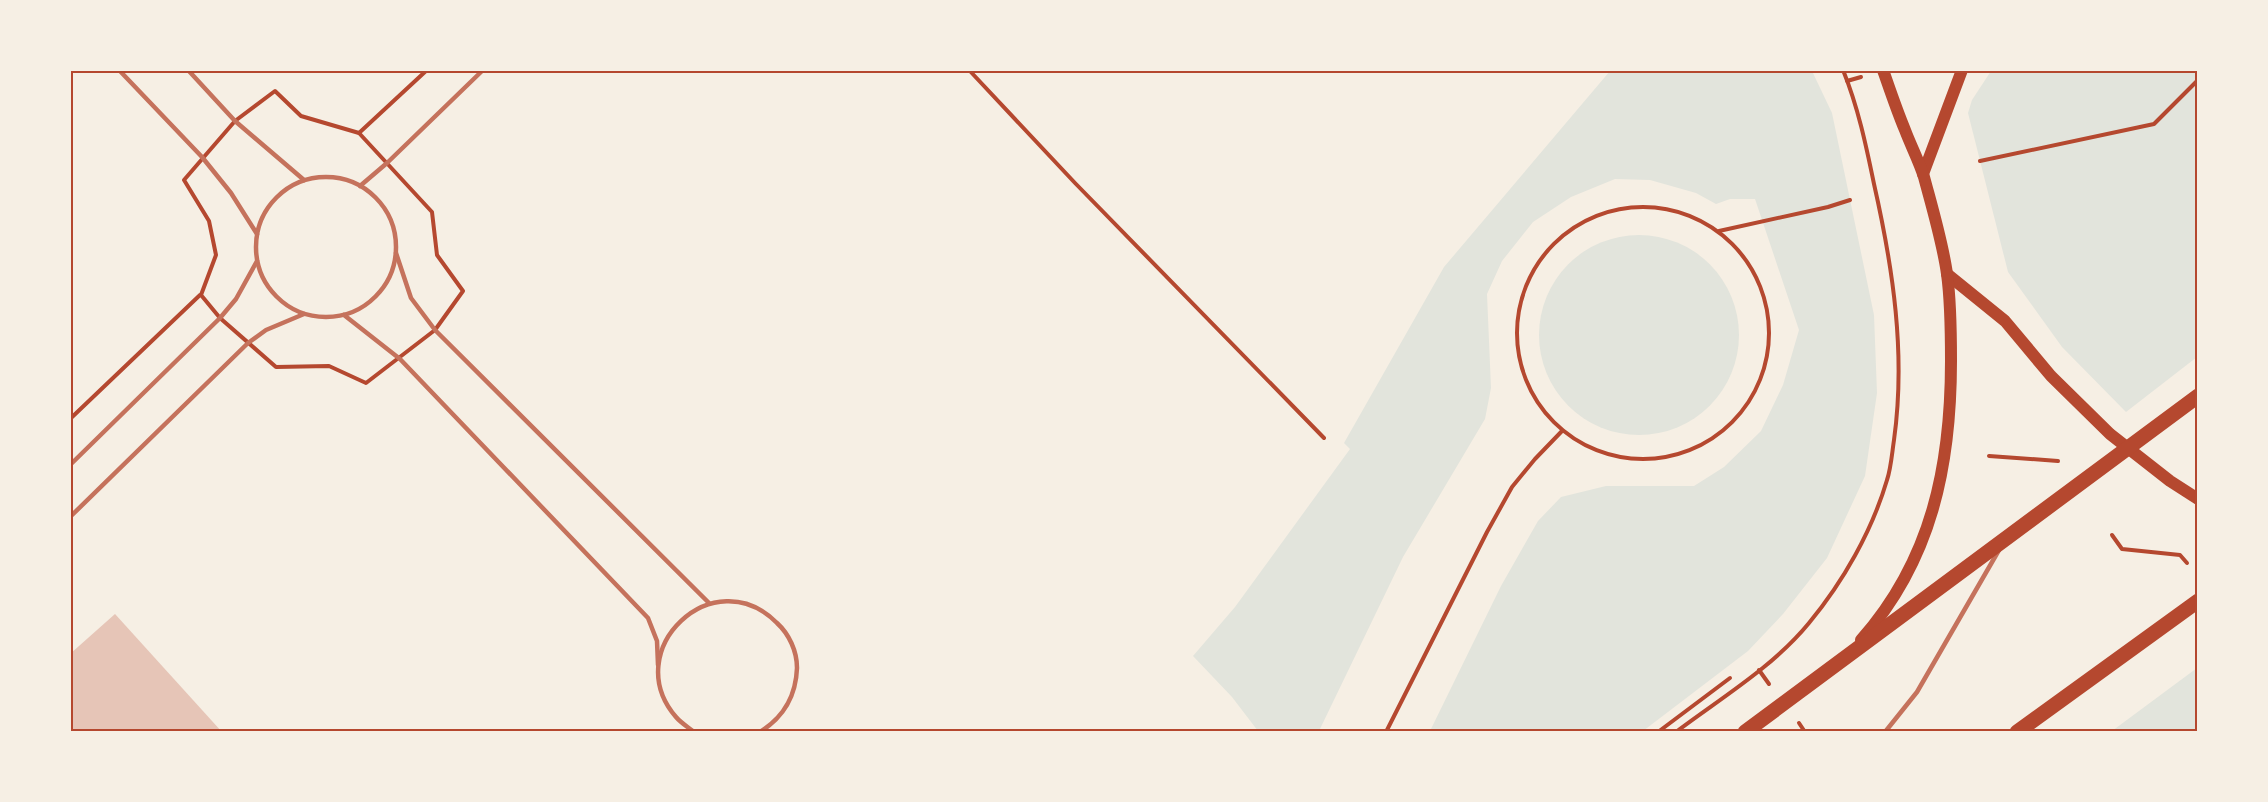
<svg xmlns="http://www.w3.org/2000/svg" width="2268" height="802" viewBox="0 0 2268 802" font-family="Poppins,sans-serif">
<rect width="100%" height="100%" fill="#f6efe4"/>
<g fill="#e2e4dc">
<polygon points="1610,71 1812,71 1832,113 1874,315 1877,393 1865,476 1827,558 1783,614 1748,651 1643,731 1430,731 1501,586 1538,521 1561,497 1606,486 1694,486 1724,467 1761,431 1783,385 1799,330 1755,199 1730,199 1716,204 1696,193 1650,180 1615,179 1571,197 1533,222 1502,261 1487,294 1491,388 1485,419 1403,557 1319,731 1258,731 1232,697 1193,656 1235,607 1350,449 1344,443 1444,267"/>
<polygon points="1991,71 2197,71 2197,357 2126,412 2062,347 2008,272 1968,113 1972,100"/>
<circle cx="1639" cy="335" r="100"/>
<polygon points="2197,668 2197,731 2112,731"/>
</g>
<polygon fill="#e6c5b7" points="115,614 222,732 70,732 70,654"/>
<g fill="none" stroke-linecap="round" stroke-linejoin="round">
<g stroke="#b5482f" stroke-width="4">
<polyline points="969,70 1075,183 1324,438"/>
<polyline points="1847,81 1861,77"/>
<polygon points="275,91 301,116 359,133 432,212 437,255 463,291 435,330 366,383 329,366 276,367 220,318 201,295 216,255 209,221 184,180 235,121"/>
<polyline points="359,133 427,70"/>
<polyline points="1980,161 2154,124 2198,80"/>
<circle cx="1643" cy="333" r="126"/>
<polyline points="1719,231 1828,207 1850,200"/>
<polyline points="70,419 200,295"/>
<polyline points="1989,456 2058,461"/>
<polyline points="2112,535 2122,549 2180,555 2187,563"/>
<polyline points="1759,670 1769,684"/>
<polyline points="1799,723 1805,732"/>
<polyline points="1386,732 1487,532 1512,487 1535,459 1562,431"/>
<polyline points="1658,732 1730,678"/>
<path d="M1676,732c45,-34 97,-65 133,-109 34,-41 63,-92 78,-143 4,-12 5,-27 7,-40 12,-86 -1,-172 -20,-256 -8,-39 -16,-77 -31,-114"/>
</g>
<g stroke="#c5725c" stroke-width="4.5">
<polyline points="119,70 202,157 231,193 257,234"/>
<polyline points="188,70 235,121 304,180"/>
<circle cx="326" cy="247" r="70"/>
<polyline points="360,186 387,163 483,70"/>
<polyline points="396,253 411,298 435,330 709,603"/>
<polyline points="344,315 400,359 648,618 657,641 658,665"/>
<polyline points="70,465 220,318 236,299 257,261"/>
<polyline points="70,517 248,343 266,330 304,314"/>
<path d="M694,732c-6,-5 -13,-9 -18,-15 -58,-67 38,-158 101,-94 12,11 20,28 20,45 -1,28 -13,49 -37,64"/>
<polyline points="1885,732 1917,692 1999,550"/>
</g>
<g stroke="#b5482f" stroke-width="12">
<polyline points="1923,174 1962,70"/>
<polyline points="1947,274 2005,321 2051,376 2110,434 2170,481 2198,499"/>
<path d="M1861,640c71,-80 90,-175 90,-279 0,-29 0,-58 -4,-87 -4,-30 -15,-67 -23,-97 -5,-16 -13,-31 -19,-47 -8,-19 -15,-40 -22,-60"/>
</g>
<g stroke="#b5482f" stroke-width="15">
<polyline points="1745,732 2198,396"/>
<polyline points="2017,732 2198,601"/>
</g>
</g>
<rect width="2268" height="802" fill="none" stroke="#f6efe4" stroke-width="144"/>
<rect x="72" y="72" width="2124" height="658" fill="none" stroke="#b5482f" stroke-width="2"/>
</svg>
